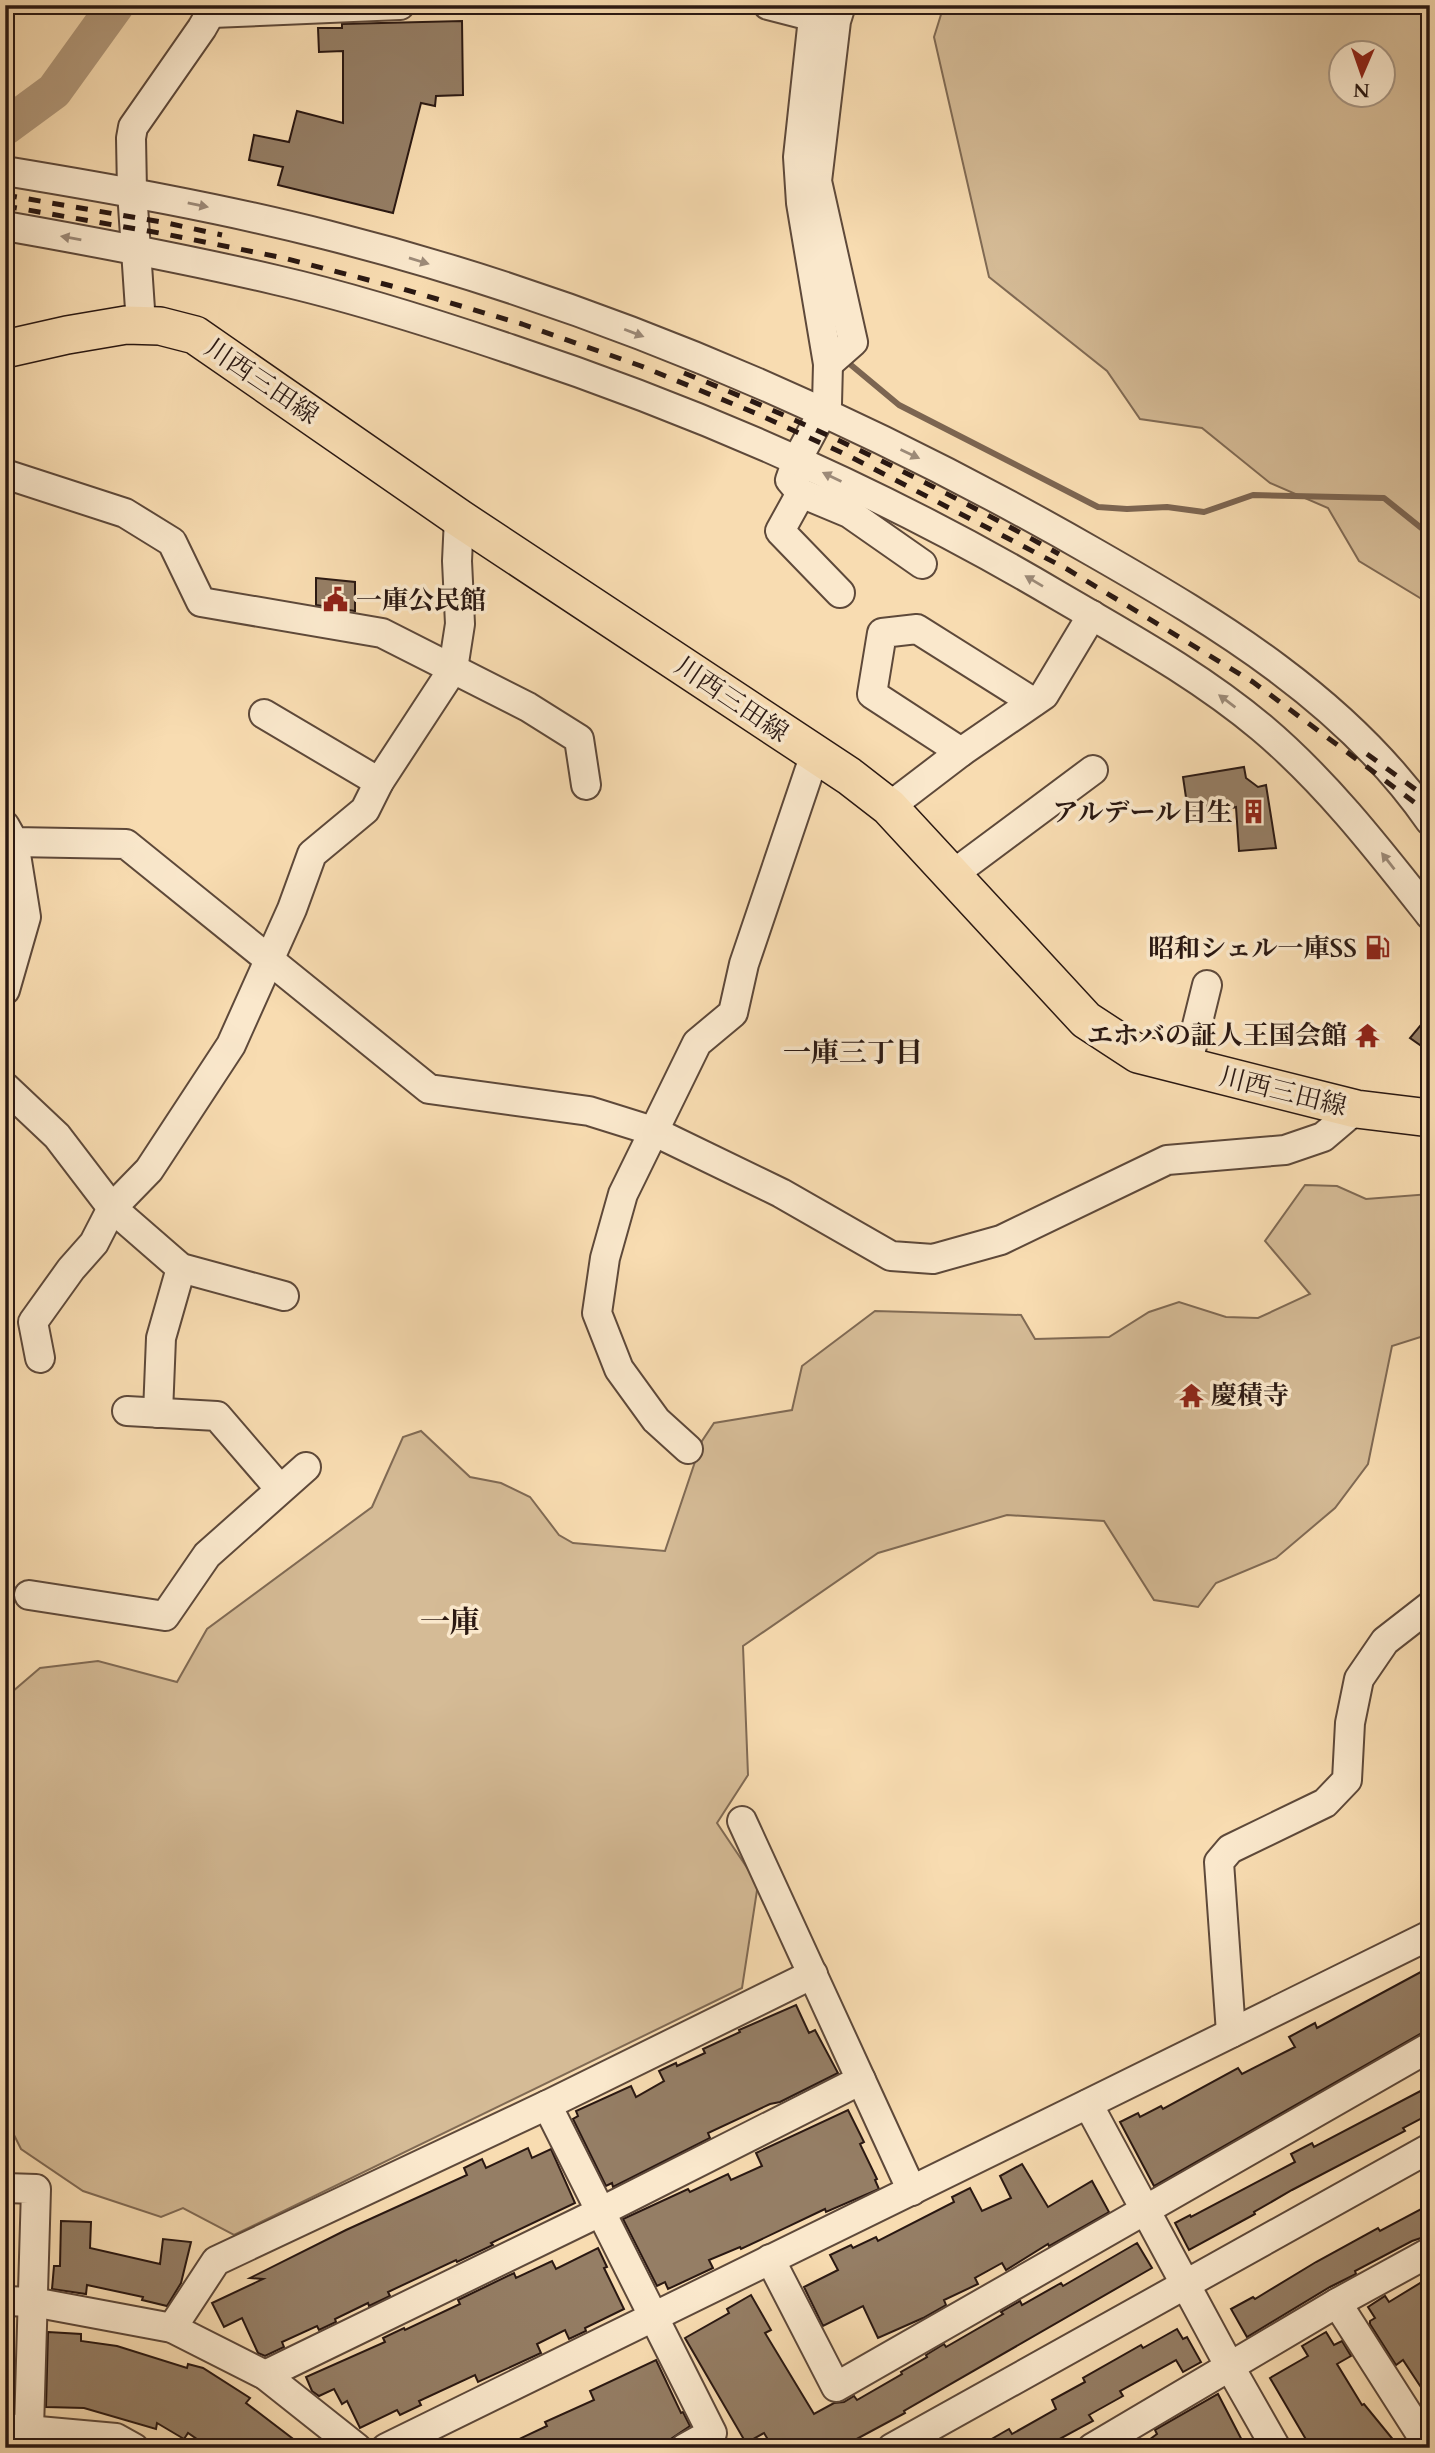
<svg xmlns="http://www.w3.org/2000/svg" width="1435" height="2453" viewBox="0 0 1435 2453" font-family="Cardo,'Noto Serif JP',serif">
<rect width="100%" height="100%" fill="#f8dcb1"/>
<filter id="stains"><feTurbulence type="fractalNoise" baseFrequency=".00286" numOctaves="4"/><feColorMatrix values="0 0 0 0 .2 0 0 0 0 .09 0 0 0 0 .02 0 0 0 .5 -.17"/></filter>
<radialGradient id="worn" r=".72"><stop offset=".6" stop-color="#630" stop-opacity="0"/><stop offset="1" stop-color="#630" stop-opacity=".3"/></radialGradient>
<g fill="#d5bb96" stroke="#806a54" stroke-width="2" fill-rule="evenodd">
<path d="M944,5h486v599l-71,-43 -31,-53 -58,-25 -68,-55 -62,-9 -33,-48 -118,-94 -55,-240zM1340,52h42v42h-42z"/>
<polygon points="1305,1185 1337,1186 1366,1199 1430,1194 1430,1334 1392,1346 1368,1464 1335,1508 1276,1558 1216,1583 1198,1607 1154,1600 1104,1521 1007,1515 878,1553 743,1646 748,1775 717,1823 758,1884 742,1988 234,2235 183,2208 161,2217 83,2191 21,2149 5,2117 5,1698 40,1668 98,1661 177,1682 207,1629 372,1507 403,1437 421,1431 470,1477 501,1483 530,1497 559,1535 573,1543 665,1551 702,1441 714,1423 792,1410 802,1366 875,1311 1021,1315 1035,1339 1109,1337 1149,1312 1179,1302 1226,1317 1258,1318 1310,1294 1265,1241"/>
</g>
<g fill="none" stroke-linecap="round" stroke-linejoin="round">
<polyline stroke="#7c6551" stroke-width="6" points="845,360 899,405 1098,507 1127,509 1167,507 1204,512 1253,495 1384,498 1430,535"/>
<polyline stroke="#b2997b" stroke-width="37" points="5,127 54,91 116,5"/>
</g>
<g fill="#957e65" stroke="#2a1812" stroke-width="2">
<polygon points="462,21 463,95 436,96 435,106 421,103 393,213 278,185 283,167 249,160 254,135 289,142 297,111 343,123 343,51 319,52 318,28 342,28 342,24"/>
<polygon points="316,578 355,582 355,611 316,605"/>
<polygon points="1244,767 1246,778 1258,787 1266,785 1276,848 1239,851 1236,807 1189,818 1183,777"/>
<polygon points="1430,1014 1430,1052 1410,1038"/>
<polygon points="1430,1967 1430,2030 1422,2033 1154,2186 1120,2122 1138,2113 1140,2117 1161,2106 1163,2109 1238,2068 1242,2074 1295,2047 1289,2037 1315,2023 1317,2028"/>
<polygon points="796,2005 809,2033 815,2030 838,2073 780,2102 770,2104 708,2133 710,2138 613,2187 612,2183 606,2186 573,2119 578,2116 576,2111 631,2086 636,2097 664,2081 659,2071 676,2063 677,2066 705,2053 703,2049 740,2032 739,2030"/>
<polygon points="1430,2086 1430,2114 1403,2128 1405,2131 1292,2190 1254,2212 1255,2214 1189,2250 1175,2223 1190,2215 1191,2217 1295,2162 1291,2154 1312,2143 1314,2147"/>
<polygon points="848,2110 864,2142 860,2144 877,2179 875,2180 879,2189 826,2212 825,2209 741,2249 740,2247 709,2260 713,2268 668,2289 665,2282 657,2286 623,2219 688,2189 690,2192 728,2174 731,2180 762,2166 756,2153"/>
<polygon points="528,2148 532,2158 551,2149 575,2203 491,2243 493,2245 457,2262 456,2260 388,2292 390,2296 369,2306 368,2303 335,2319 336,2322 319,2330 317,2326 282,2342 284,2347 265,2356 258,2353 242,2318 224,2327 212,2303 263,2279 250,2278 346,2230 467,2175 464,2168 482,2159 486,2168"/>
<polygon points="1022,2164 1048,2207 1092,2181 1109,2212 1049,2246 1048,2244 1006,2270 1002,2263 975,2278 978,2284 944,2300 946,2305 923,2318 878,2338 863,2306 823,2326 804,2287 838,2270 830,2255 851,2245 853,2248 876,2237 878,2241 954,2202 952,2197 970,2188 982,2211 1011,2198 1000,2176"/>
<polygon points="1423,2208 1430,2219 1430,2235 1412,2241 1355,2271 1356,2274 1330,2287 1247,2337 1231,2309 1253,2297 1255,2299 1316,2262 1378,2228 1380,2231"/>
<polygon points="61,2221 91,2222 90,2248 160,2264 163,2239 191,2242 181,2283 167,2306 142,2300 143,2297 87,2285 86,2294 52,2289 54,2266 60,2266"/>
<polygon points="1137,2243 1152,2268 904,2411 905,2413 840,2448 773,2448 764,2433 746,2443 685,2338 729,2313 727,2309 751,2295 771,2330 765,2333 814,2414 834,2403 844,2402 854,2396 857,2400 902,2374 901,2372 927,2357 926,2355 944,2344 946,2347 1003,2314 1001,2312 1020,2301 1022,2305 1061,2283 1063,2286"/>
<polygon points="598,2248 607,2267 604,2268 624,2309 585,2328 586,2331 569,2339 565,2330 537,2344 541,2353 478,2382 475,2375 419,2401 421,2405 400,2415 397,2410 360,2428 347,2401 342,2404 334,2389 319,2396 312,2391 306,2377 385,2342 383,2338 404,2328 405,2330 460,2304 458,2300 514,2273 516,2278 552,2261 556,2269"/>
<polygon points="1430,2277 1430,2401 1403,2360 1396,2365 1370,2324 1370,2321 1375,2318 1368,2307 1385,2296 1389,2302"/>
<polygon points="1177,2329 1183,2339 1187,2337 1201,2362 1183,2372 1176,2360 1120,2391 1123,2396 1089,2415 1093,2421 1043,2448 976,2448 1009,2429 1012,2434 1056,2409 1052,2400 1085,2382 1083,2378 1141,2345 1143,2348"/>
<polygon points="48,2332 81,2334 81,2341 117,2346 187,2368 188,2364 203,2368 250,2398 246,2403 305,2448 210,2448 188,2433 184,2439 157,2423 156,2429 84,2408 46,2407"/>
<polygon points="1326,2332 1334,2345 1342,2341 1351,2356 1337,2364 1362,2405 1364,2404 1400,2448 1311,2448 1270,2378 1308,2356 1302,2346"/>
<polygon points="656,2360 681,2413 683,2412 690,2426 671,2439 668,2447 500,2448 547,2426 545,2422 594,2400 590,2391"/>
<polygon points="1218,2394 1246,2448 1138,2448 1157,2434 1155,2430"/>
</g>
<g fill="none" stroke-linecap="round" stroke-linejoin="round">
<defs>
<g id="minor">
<polyline points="768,5 830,21"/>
<polyline points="816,5 813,18 798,157 801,203 828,364 827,404 797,460 790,480 801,493 849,513 922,564"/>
<polyline points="212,13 400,5"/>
<path d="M5,171c109,18 216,37 322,64 269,68 528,180 768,318 124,71 252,148 335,268"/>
<path d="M5,226c91,16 181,33 271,54 79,18 157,43 234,69 190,63 375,144 547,246 70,41 142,80 205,133 64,54 116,121 168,187"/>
<polyline points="141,324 132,191 131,138 133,127 202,28 215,5"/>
<polyline points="828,364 853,342 817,181 836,21 841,5"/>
<polyline points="5,474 125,513 172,542 201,602 382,633 528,707 579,739 586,785"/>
<polyline points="801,493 780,531 840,593"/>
<polyline points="264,714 379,782"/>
<polyline points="961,752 872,694 882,633 917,629 1033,702"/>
<polyline points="889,807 961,752 1044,695 1092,615"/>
<polyline points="5,826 14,842 126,844 429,1089 589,1111 653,1131 781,1193 891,1256 933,1259 1001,1240 1167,1160 1285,1150 1323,1137 1356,1109"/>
<polyline points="952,875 1093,770"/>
<polyline points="5,990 26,917 14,842"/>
<polyline points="1187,1066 1207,985"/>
<polyline points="5,1087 57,1136 112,1208 181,1268 284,1296"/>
<polyline points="40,1358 33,1322 71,1269 94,1243 112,1208 149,1170 231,1045 292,909 312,854 365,810 379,782 453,669 460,624 457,561 459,518"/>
<polyline points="127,1411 217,1416 280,1489"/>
<polyline points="158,1413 161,1338 181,1268"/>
<polyline points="688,1449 656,1420 619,1369 597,1313 605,1258 623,1194 697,1043 733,1013 744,964 815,754"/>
<polyline points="29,1595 165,1616 207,1555 306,1467"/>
<polyline points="1231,2033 1219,1862 1230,1849 1325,1803 1347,1780 1350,1723 1359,1679 1385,1641 1430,1606"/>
<polyline points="861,2080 912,2191"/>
<polyline points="1088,2104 1230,2367 1276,2448"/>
<polyline points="547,2105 813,1974"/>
<polyline points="5,2188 36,2189 29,2429"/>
<polyline points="770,2259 836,2387 1430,2047"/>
<polyline points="5,2301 33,2302 172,2328 265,2375 357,2448"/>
<polyline points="1337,2303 1420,2433 1430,2442"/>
<polyline points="172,2328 216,2261 547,2105 712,2433 685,2448"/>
<polyline points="265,2375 600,2212 861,2080 742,1821"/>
<polyline points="5,2428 116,2438 134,2448"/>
<path d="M386,2448c349,-168 696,-342 1044,-513"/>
<polyline points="892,2448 1430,2148"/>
<polyline points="1092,2448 1337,2303 1430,2252"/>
</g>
<polyline id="major" points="5,349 67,335 126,325 160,326 195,335 459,518 849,776 889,807 1086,1020 1138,1054 1356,1109 1430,1118"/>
</defs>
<use href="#minor" stroke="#5e493a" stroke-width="32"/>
<use href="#major" stroke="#2a1812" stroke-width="40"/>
<use href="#minor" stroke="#fae8cc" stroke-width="28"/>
<use href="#major" stroke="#f8dcb1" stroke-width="37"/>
<g stroke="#2a1812" stroke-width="5" stroke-dasharray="12 12" stroke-linecap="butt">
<polyline points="5,195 167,223 222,235"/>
<polyline points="5,206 165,234 284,258 403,289 522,324 641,366 755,413 849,456 1067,569 1253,682 1430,814"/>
<path d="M684,373c130,52 253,113 375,181"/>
<polyline points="1367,754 1430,800"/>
</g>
</g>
<defs><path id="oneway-solid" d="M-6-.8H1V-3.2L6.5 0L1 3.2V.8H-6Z" transform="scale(1.75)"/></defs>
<g fill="#9c8a78">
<use href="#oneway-solid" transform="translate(198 205) rotate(12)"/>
<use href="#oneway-solid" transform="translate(71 238) rotate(-170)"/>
<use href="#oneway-solid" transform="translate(419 261) rotate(17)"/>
<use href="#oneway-solid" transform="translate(634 333) rotate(21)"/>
<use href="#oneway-solid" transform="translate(910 454) rotate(25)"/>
<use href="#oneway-solid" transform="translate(832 477) rotate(-154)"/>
<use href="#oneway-solid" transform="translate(1034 581) rotate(-149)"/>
<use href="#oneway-solid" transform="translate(1227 701) rotate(-143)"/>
<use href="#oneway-solid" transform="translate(1388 861) rotate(-128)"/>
</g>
<defs>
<symbol id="civic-bare" viewBox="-9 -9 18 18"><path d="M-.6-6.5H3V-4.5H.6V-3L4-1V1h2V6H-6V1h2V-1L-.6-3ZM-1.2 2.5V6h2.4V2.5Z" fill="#8f2418" stroke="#fae8cc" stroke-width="2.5" paint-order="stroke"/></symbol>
<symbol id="building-bare" viewBox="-9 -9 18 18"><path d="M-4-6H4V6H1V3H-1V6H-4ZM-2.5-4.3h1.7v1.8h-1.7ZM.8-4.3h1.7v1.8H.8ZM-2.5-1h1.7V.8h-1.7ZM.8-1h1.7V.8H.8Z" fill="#8f2418" stroke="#fae8cc" stroke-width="2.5" paint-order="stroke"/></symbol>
<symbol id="fuel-bare" viewBox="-9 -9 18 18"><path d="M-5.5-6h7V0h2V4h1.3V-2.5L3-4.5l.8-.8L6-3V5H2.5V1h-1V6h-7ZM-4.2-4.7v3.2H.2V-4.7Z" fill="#8f2418" stroke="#fae8cc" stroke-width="2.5" paint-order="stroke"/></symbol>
<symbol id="temple-bare" viewBox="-9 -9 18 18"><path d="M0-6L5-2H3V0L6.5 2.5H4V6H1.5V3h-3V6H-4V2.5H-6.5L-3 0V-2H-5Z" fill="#8f2418" stroke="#fae8cc" stroke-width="2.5" paint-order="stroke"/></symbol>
</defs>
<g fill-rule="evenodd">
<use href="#civic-bare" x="318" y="582" width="35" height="35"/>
<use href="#building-bare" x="1236" y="794" width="35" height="35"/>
<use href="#fuel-bare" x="1360" y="930" width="35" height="35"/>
<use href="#temple-bare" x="1350" y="1018" width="35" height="35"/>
<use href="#temple-bare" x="1174" y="1378" width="35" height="35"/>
</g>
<g text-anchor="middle" stroke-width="7" stroke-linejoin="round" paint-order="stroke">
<g font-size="26" fill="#2a1812" stroke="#fae8cc">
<text transform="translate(262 381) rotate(34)" y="9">川西三田線</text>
<text transform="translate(732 699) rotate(34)" y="9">川西三田線</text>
<text transform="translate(1283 1091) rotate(14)" y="9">川西三田線</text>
</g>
<g font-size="26" font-weight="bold" fill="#2a1812" stroke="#fae8cc" text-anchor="end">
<text x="356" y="609" text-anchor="start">一庫公民館</text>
<text x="1233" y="821">アルデール日生</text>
<text x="1357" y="957">昭和シェル一庫SS</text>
<text x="1347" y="1044">エホバの証人王国会館</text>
<text x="1211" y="1404" text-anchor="start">慶積寺</text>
</g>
<g font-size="28" font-weight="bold" fill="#2a1812" stroke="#fae8cc">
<text x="853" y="1062">一庫三丁目</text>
</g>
<g font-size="30" font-weight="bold" fill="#2a1812" stroke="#fae8cc">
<text x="450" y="1632">一庫</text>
</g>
</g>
<rect width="1435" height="2453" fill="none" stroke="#f8dcb1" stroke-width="28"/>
<rect x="7" y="7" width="1421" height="2439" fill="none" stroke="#2a1812" stroke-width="3.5"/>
<rect x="14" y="14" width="1407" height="2425" fill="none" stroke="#2a1812" stroke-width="2"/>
<g transform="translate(1362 74) rotate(182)"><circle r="33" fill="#fae8cc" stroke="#a79582" stroke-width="2"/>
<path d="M0-5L12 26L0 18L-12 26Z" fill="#8f2418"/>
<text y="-10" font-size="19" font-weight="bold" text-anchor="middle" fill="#2a1812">N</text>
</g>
<rect width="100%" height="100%" filter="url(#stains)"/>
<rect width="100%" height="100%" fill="url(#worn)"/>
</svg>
